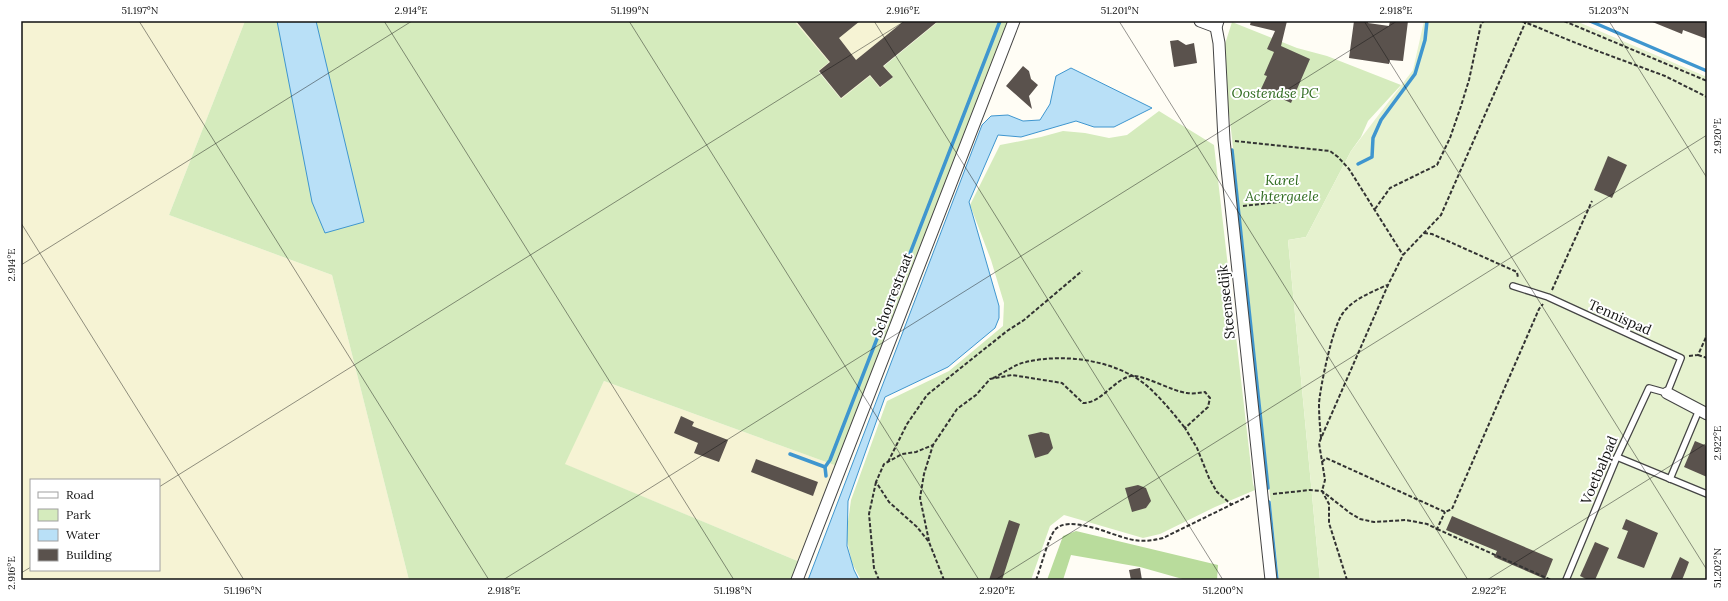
<svg xmlns="http://www.w3.org/2000/svg" width="1728" height="601" viewBox="0 0 1728 601" font-family="Lora,serif">
<rect width="100%" height="100%" fill="#fffdf5"/>
<g fill="#f6f3d4" fill-rule="evenodd">
<path d="M21,21h224l-76,194 163,60 77,305h-388zM31,480h128v90h-128z"/>
<polygon points="939,21 884,65 893,77 880,88 870,76 841,99 818,70 829,62 794,22"/>
<polygon points="604,381 837,466 800,562 564,464"/>
</g>
<g fill="#d5ebbd">
<polygon points="245,21 794,21 829,62 818,71 841,99 870,76 880,88 893,77 884,66 939,21 1010,21 837,466 604,381 565,464 800,562 793,580 409,580 332,275 169,215"/>
<polygon points="1232,22 1297,48 1327,56 1401,85 1368,121 1361,137 1351,151 1306,237 1288,240 1320,580 1279,580 1232,138 1229,113 1226,106 1225,44"/>
<polygon points="1159,111 1214,145 1253,484 1255,490 1215,507 1160,534 1143,538 1064,515 1050,526 1031,580 861,580 852,563 846,536 851,500 887,401 949,371 1003,326 1004,303 991,260 970,205 1000,145 1041,137 1063,131 1085,133 1109,138 1127,135"/>
</g>
<polygon fill="#b9dc9c" points="1076,531 1218,565 1217,580 1186,580 1140,567 1071,555 1063,580 1047,580 1063,536"/>
<polygon fill="#e6f2cf" points="1424,21 1576,21 1707,77 1707,580 1320,580 1288,240 1306,237 1351,151 1413,70"/>
<g fill="#b9e0f7" stroke="#3f96cf">
<polygon points="277,21 316,21 364,222 325,233 312,202"/>
<polygon points="1071,68 1152,108 1114,127 1094,127 1076,121 1021,137 998,135 969,202 999,306 999,318 995,328 948,367 885,397 848,501 847,546 854,570 859,580 808,580 982,125 991,116 1008,115 1023,121 1040,120 1050,104 1056,76"/>
</g>
<g fill="none" stroke-linecap="round" stroke-linejoin="round">
<g stroke="#3f96cf" stroke-width="3.5">
<polyline points="1590,21 1707,71"/>
<polyline points="1232,150 1268,488"/>
<polyline points="1358,164 1372,157 1373,138 1381,120 1415,74 1425,40 1427,21"/>
<polyline points="790,454 825,467 826,476"/>
<polyline points="825,467 830,460 1000,21"/>
<polyline points="1269,502 1277,580"/>
</g>
</g>
<g fill="#5a524d">
<polygon points="796,21 860,21 839,38 856,60 904,21 938,21 883,66 893,77 880,87 870,75 841,98 819,71 830,62"/>
<polygon points="1251,21 1287,21 1281,46 1310,59 1291,103 1261,89 1267,76 1264,75 1274,52 1267,49 1275,31 1250,25"/>
<polygon points="1354,21 1368,21 1368,23 1389,26 1390,21 1408,21 1403,61 1390,60 1389,64 1349,58"/>
<polygon points="1650,21 1707,21 1707,39 1683,30 1682,34"/>
<polygon points="1178,40 1186,45 1194,43 1197,63 1174,67 1170,41"/>
<polygon points="1023,66 1029,71 1031,79 1038,85 1029,96 1032,109 1006,86"/>
<polygon points="1608,156 1627,165 1612,198 1594,190"/>
<polygon points="681,416 694,422 692,426 728,440 719,462 694,453 698,443 674,433"/>
<polygon points="1041,432 1049,434 1053,448 1048,454 1035,458 1028,435"/>
<polygon points="1695,441 1707,446 1707,477 1684,467"/>
<polygon points="756,459 818,482 813,496 751,472"/>
<polygon points="1138,485 1146,488 1151,501 1146,508 1132,512 1125,488"/>
<polygon points="1452,516 1553,559 1545,579 1494,557 1497,551 1446,530"/>
<polygon points="1626,519 1658,533 1644,568 1617,558 1628,531 1622,529"/>
<polygon points="1009,520 1020,524 1002,580 989,580"/>
<polygon points="1595,542 1609,548 1595,580 1588,580 1580,576"/>
<polygon points="1680,557 1689,562 1686,570 1682,580 1670,580"/>
<polygon points="1140,568 1142,580 1131,580 1129,570"/>
</g>
<g fill="none" stroke-linecap="round" stroke-linejoin="round">
<defs>
<g id="service">
<polyline points="1513,286 1548,297 1681,358 1667,393 1649,388 1617,457 1566,580"/>
<polyline points="1617,457 1707,494"/>
<polyline points="1670,479 1699,410"/>
</g>
<g id="minor">
<polyline points="1200,21 1216,27"/>
<polyline points="1218,21 1216,27 1219,43 1224,140 1271,580"/>
<polyline points="1667,393 1707,414"/>
<polyline points="797,580 1014,21"/>
</g>
</defs>
<use href="#service" stroke="#444" stroke-width="8"/>
<use href="#minor" stroke="#444" stroke-width="13"/>
<g stroke="#333" stroke-width="2" stroke-dasharray="4 2" stroke-linecap="butt">
<polyline points="1522,21 1576,43 1665,76 1707,97"/>
<polyline points="1564,21 1707,81"/>
<polyline points="1235,141 1330,151 1338,157 1349,169 1403,255"/>
<polyline points="1243,206 1305,199"/>
<polyline points="1375,209 1390,188 1437,165 1450,138 1461,106 1469,80 1481,24 1484,21"/>
<polyline points="1424,233 1432,234 1517,272 1518,278"/>
<polyline points="1552,290 1592,201"/>
<polyline points="1698,355 1707,358"/>
<polyline points="1689,356 1698,355 1707,335"/>
<path d="M993,378c11,-5 22,-14 33,-16 38,-9 89,-2 120,23 15,13 27,28 39,43"/>
<path d="M1321,438c-1,-11 -2,-22 -2,-34 1,-17 14,-79 24,-91 10,-14 29,-21 44,-28"/>
<polyline points="888,462 907,424 927,395 1007,331 1024,320 1082,271"/>
<polyline points="1322,462 1326,458 1445,512 1452,509 1539,309 1543,304"/>
<polyline points="876,482 869,514 874,568 879,580"/>
<polyline points="1273,494 1310,490 1322,491 1350,513 1360,519 1374,522 1406,520 1427,524 1437,529 1445,512"/>
<polyline points="1437,529 1551,580"/>
<polyline points="929,541 920,498 924,474 933,445"/>
<path d="M944,580l-15,-38 -12,-15 -28,-25 -13,-20 8,-18 18,-10 14,-2 17,-7 24,-36 19,-14 14,-16 22,-4 50,8 21,20c19,0 30,-23 48,-27 11,-2 43,16 56,17 6,1 12,0 18,-1l5,6 -2,9 -23,21 12,20 12,30 8,14 15,13"/>
<path d="M1036,580c5,-13 11,-38 18,-49 13,-18 57,4 75,8 12,3 22,2 34,-1l88,-43"/>
<polyline points="1347,580 1329,523 1329,504 1322,491 1325,480 1319,443 1325,429 1388,285 1403,255 1441,215 1526,21"/>
</g>
<use href="#service" stroke="#fff" stroke-width="5.5"/>
<use href="#minor" stroke="#fff" stroke-width="11"/>
</g>
<path fill="none" stroke="#111" stroke-width="1" stroke-opacity="0.45" d="M139,21l350,559M384,21l350,559M629,21l350,559M874,21l349,559M1119,21l349,559M1364,21l343,549M1609,21l98,157M21,223l223,357M21,265l391,-244M159,487l746,-466M21,573l10,-6M503,580l894,-559M995,580l712,-445M1487,580l220,-137"/>
<g text-anchor="middle" stroke-width="4" stroke-linejoin="round" paint-order="stroke">
<g font-size="14" font-style="italic" fill="#2f6b1f" stroke="#fff">
<text x="1275" y="98">Oostendse PC</text>
<text x="1282" y="185">Karel<tspan x="1282" dy="16">Achtergaele</tspan></text>
</g>
<g font-size="14" fill="#111" stroke="#fff">
<text transform="translate(892 295) rotate(-69)" y="5">Schorrestraat</text>
<text transform="translate(1226 302) rotate(-96)" y="5">Steensedijk</text>
<text transform="translate(1620 317) rotate(24)" y="5">Tennispad</text>
<text transform="translate(1599 470) rotate(-67)" y="5">Voetbalpad</text>
</g>
</g>
<rect width="1728" height="601" fill="none" stroke="#ffffff" stroke-width="44"/>
<rect x="30" y="479" width="130" height="92" fill="#ffffff" stroke="#a0a0a0"/>
<rect x="38" y="492" width="20" height="6" fill="#ffffff" stroke="#a0a0a0"/>
<text x="66" y="499" font-size="12" fill="#111111">Road</text>
<rect x="38" y="509" width="20" height="12" fill="#d5ebbd" stroke="#a0a0a0"/>
<text x="66" y="519" font-size="12" fill="#111111">Park</text>
<rect x="38" y="529" width="20" height="12" fill="#b9e0f7" stroke="#a0a0a0"/>
<text x="66" y="539" font-size="12" fill="#111111">Water</text>
<rect x="38" y="549" width="20" height="12" fill="#5a524d" stroke="#a0a0a0"/>
<text x="66" y="559" font-size="12" fill="#111111">Building</text>
<rect x="22" y="22" width="1684" height="557" fill="none" stroke="#111" stroke-width="1.5"/>
<g font-size="10" text-anchor="middle" fill="#111">
<text x="140" y="14">51.197°N</text>
<text x="411" y="14">2.914°E</text>
<text x="630" y="14">51.199°N</text>
<text x="903" y="14">2.916°E</text>
<text x="1120" y="14">51.201°N</text>
<text x="1396" y="14">2.918°E</text>
<text x="1609" y="14">51.203°N</text>
<text transform="translate(1717 136) rotate(-90)" y="4">2.920°E</text>
<text transform="translate(11 265) rotate(-90)" y="4">2.914°E</text>
<text transform="translate(1717 443) rotate(-90)" y="4">2.922°E</text>
<text transform="translate(1717 568) rotate(-90)" y="4">51.202°N</text>
<text transform="translate(11 573) rotate(-90)" y="4">2.916°E</text>
<text x="243" y="594">51.196°N</text>
<text x="504" y="594">2.918°E</text>
<text x="733" y="594">51.198°N</text>
<text x="997" y="594">2.920°E</text>
<text x="1223" y="594">51.200°N</text>
<text x="1489" y="594">2.922°E</text>
</g>
</svg>
